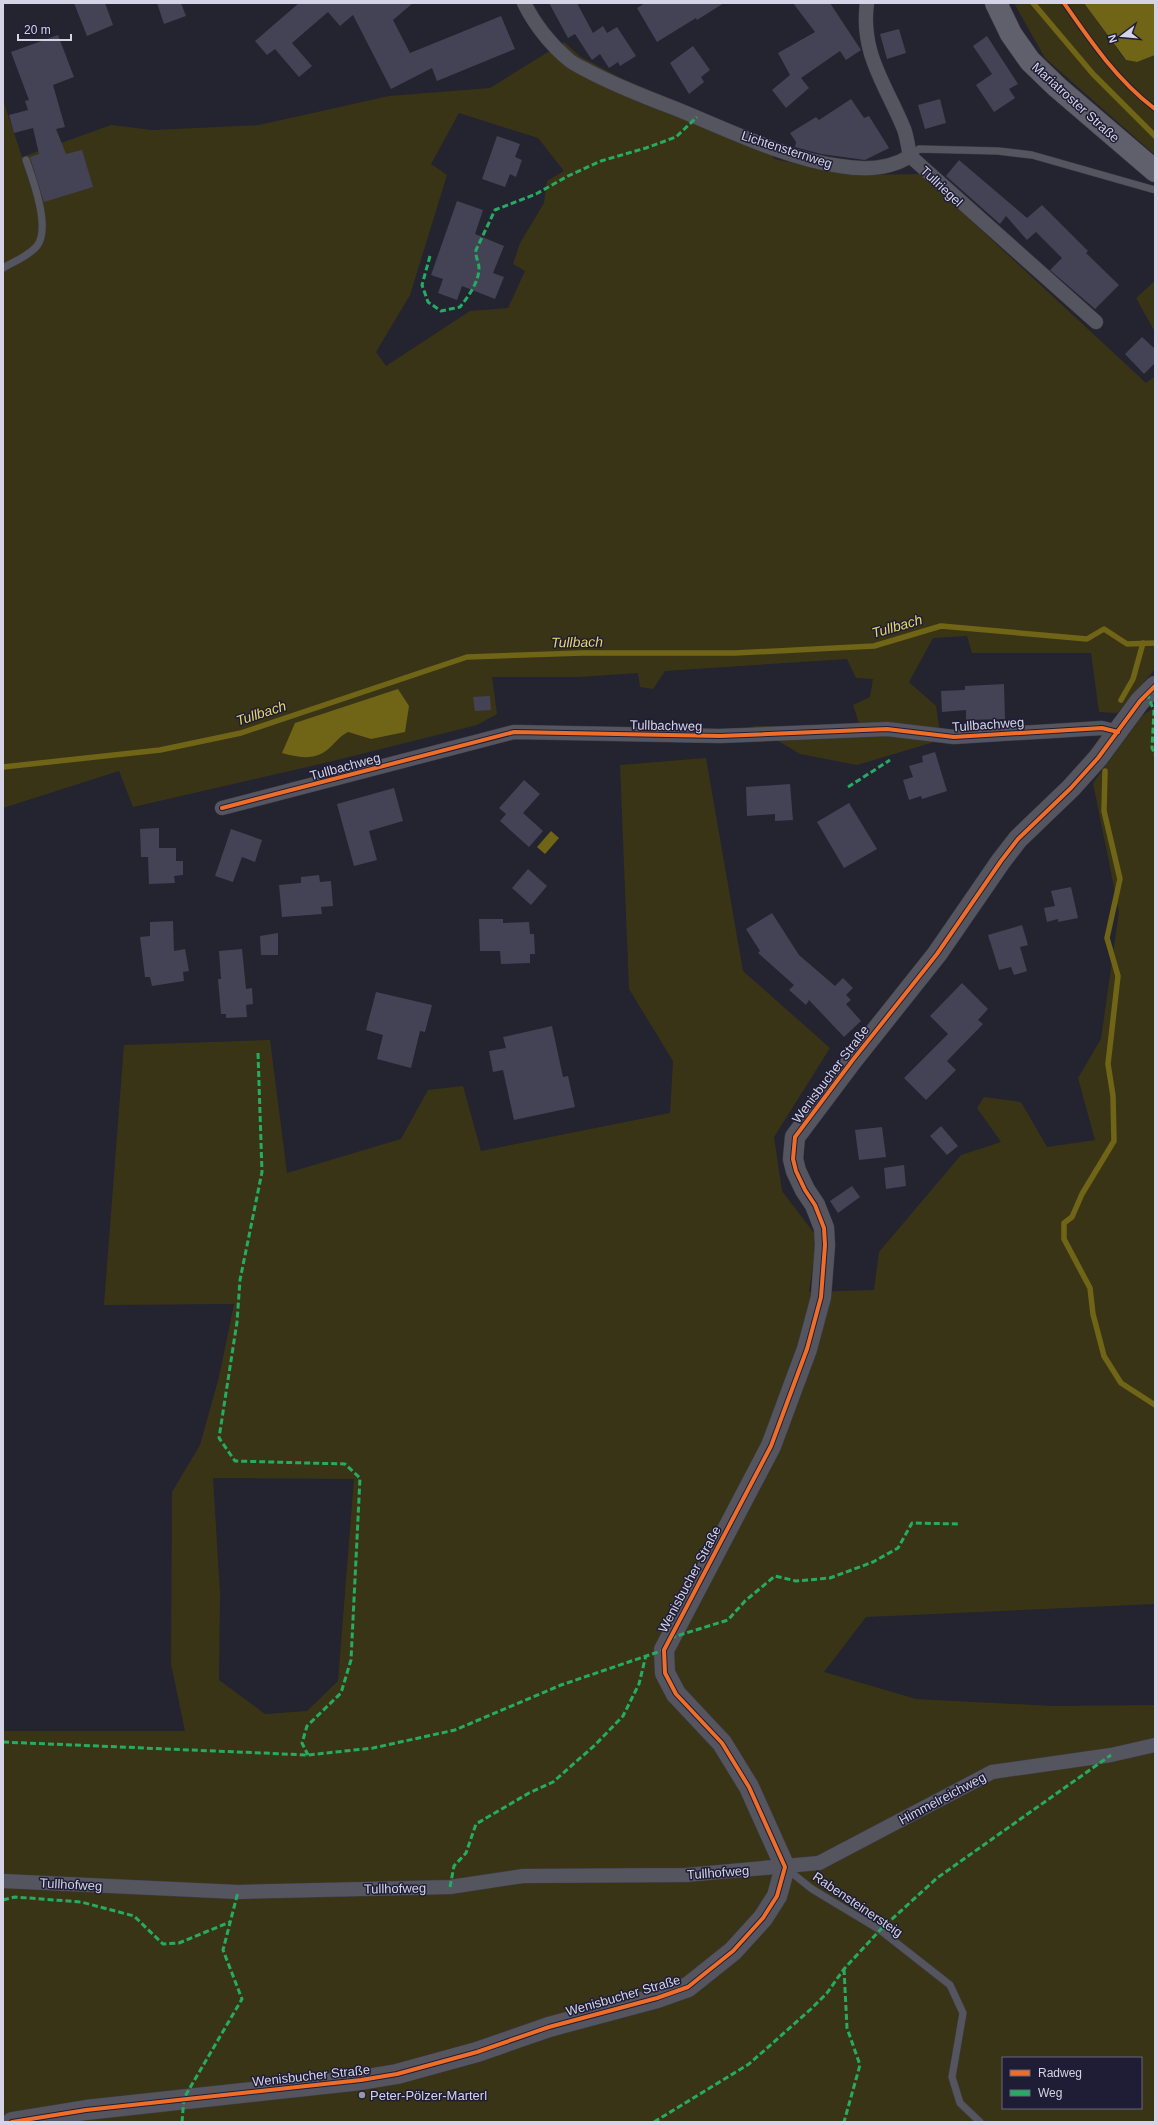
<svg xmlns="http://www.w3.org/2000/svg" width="1158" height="2125" viewBox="0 0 1158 2125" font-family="Arial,sans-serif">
<rect width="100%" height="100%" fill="#242330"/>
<g fill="#3a3416" fill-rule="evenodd">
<polygon points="1014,3 1084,3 1125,60 1137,62 1155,55 1155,155 1045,58"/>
<path d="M564,42l17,15 40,21 142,60 11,21 78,16 69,-1 225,209 9,-7v293l-38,44 -18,-1 -8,-59h-119l-5,-17 -34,2 -24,44 27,24 5,34 -84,25 -57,-11 -47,-28h107l-7,-21 17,-8 3,-18 -17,-1 -9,-19 -182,12 -12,18 -13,-2 -2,-14 -60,4h-86l5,37 -20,11 -144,36 -200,46 -14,-36 -116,37v-708l19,57 89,-32 41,5 107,-5 130,-29 101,-8zM459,113l79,25 26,33 -17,10 -3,22 -24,40 -7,21 12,7 -17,37 -38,3 -84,55 -10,-14 34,-57 37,-120 -16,-11zM398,689l-27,50 -23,-7 -9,5z"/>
<polygon points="1155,281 1155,332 1136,298"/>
<path d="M1155,707v897l-289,13 -42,55 92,27 138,7 101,-1v417h-1152v-391h182l-14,-67 1,-172 28,-47 19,-68 15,-73 -130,1 20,-260 146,-5 17,133 114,-34 27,-49 35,-4 18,65 189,-38 3,-52 -44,-72 -9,-224 86,-7 37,213 87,77 -56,89 8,54 35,46 -8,55 65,-2 5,-38 82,-97 40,-13 -24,-34 7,-11 37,5 26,45 48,-7 -17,-62 23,-39 18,-127 -26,-129 49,-67zM213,1478l141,1 -16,202 -31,30 -42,3 -46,-34 1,-87zM1003,2058h138v50h-138z"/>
</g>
<g fill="#706516">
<polygon points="1084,3 1155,3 1155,55 1137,62 1126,60"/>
<path d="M398,689l11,17 -4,26 -34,7 -23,-7c-11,6 -12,11 -21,18 -13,11 -31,7 -45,3l13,-30z"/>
<polygon points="551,831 559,838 545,854 537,847"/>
</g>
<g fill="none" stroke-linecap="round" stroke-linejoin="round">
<g stroke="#706516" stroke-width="5.5">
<polyline points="1033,3 1093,74 1155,136"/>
<polyline points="1121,700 1133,679 1143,643"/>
<polyline points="3,767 160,750 241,733 467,657 582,653 735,653 874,646 941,626 1087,639 1104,629 1127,644 1155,643"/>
<polyline points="1105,771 1104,811 1120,879 1107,938 1118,976 1108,1064 1113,1096 1114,1141 1082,1194 1072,1217 1064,1223 1064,1239 1090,1288 1093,1314 1104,1356 1121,1383 1155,1405"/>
</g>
</g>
<g fill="#444355">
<polygon points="74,3 105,3 113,25 87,36"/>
<polygon points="157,3 181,3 186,16 164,24"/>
<polygon points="299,3 413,3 393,20 410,53 501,16 515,49 437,81 432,68 391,89 353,15 340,26 328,12 292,43 312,66 299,77 275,49 267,55 255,41"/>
<polygon points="549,3 577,3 593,33 603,26 607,33 617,27 636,56 620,66 618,62 609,68 600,54 592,60 575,34 568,38"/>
<polygon points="645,3 724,3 697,20 696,18 657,42 637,8"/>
<polygon points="793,3 830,3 861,50 846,60 840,51 801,78 809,88 786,108 772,90 790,75 778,53 815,32"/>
<polygon points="899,29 906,53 887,59 880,34"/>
<polygon points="58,35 74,77 53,85 65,127 56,129 66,154 82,150 93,187 44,202 30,157 39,154 33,128 14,133 9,115 28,110 25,101 29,100 11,52"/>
<polygon points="987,36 1018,84 1009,89 1015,98 994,112 976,85 992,74 973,46"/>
<polygon points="693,46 710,70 701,77 704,82 689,94 670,63"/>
<polygon points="851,99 864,118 869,116 889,148 865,160 821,154 795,147 796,142 790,133 816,117 819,120"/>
<polygon points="940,99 946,123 925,129 918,105"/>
<polygon points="497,136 520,144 515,157 522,160 516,177 510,174 505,187 482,179"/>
<polygon points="959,160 1027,218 1042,205 1088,251 1086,253 1119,285 1095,309 1050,270 1062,258 1036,232 1027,240 1006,216 1000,224 946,176"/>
<polygon points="457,201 483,210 475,234 504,246 493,273 504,277 495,299 462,286 457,300 438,293 443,279 431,275"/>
<polygon points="1142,337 1155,349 1155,363 1144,374 1125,354"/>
<polygon points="1004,684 1005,719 966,720 966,710 942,712 941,691 965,690 965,686"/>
<polygon points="490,696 491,710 475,711 473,697"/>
<polygon points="935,752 947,791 922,799 921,796 909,800 903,780 913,777 909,766 923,762 922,756"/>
<polygon points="524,780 540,794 523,813 543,831 529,847 500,821 506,814 499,808"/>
<polygon points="790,784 793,820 775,821 775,814 747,816 746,787"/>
<polygon points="394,788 403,821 369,831 377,860 354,866 337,804"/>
<polygon points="849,803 877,849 844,868 817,822"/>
<polygon points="159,828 159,848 176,848 176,861 183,861 183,875 174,876 175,883 149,884 148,857 141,857 140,829"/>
<polygon points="231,829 262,840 255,862 242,857 233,882 215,876"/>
<polygon points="528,869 547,886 531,905 512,888"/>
<polygon points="319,875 320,882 331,881 333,906 321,907 322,914 282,917 279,885 301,883 301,877"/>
<polygon points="1071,887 1078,918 1058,922 1058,919 1047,922 1044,908 1055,906 1051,891"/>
<polygon points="772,913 799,955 835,986 843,978 853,988 846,995 851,1000 846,1004 861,1021 844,1037 809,1000 806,1005 789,990 794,985 758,953 760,951 746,929"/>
<polygon points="479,919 503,919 503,923 529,922 530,934 534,934 535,954 530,954 530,963 501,964 500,951 480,951"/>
<polygon points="173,921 174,951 185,949 189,971 183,972 184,981 152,986 150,977 145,977 140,937 150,936 150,922"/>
<polygon points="1022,925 1028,945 1020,947 1027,971 1014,975 1011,967 999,970 988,935"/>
<polygon points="278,933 278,955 261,955 260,936"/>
<polygon points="242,949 246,989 252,988 253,1004 246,1005 247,1017 226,1018 226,1014 221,1014 218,979 221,979 219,951"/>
<polygon points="962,983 988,1009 978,1020 983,1024 947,1061 956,1070 926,1100 904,1078 948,1034 930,1016"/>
<polygon points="376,992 432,1005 425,1032 420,1031 411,1068 377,1059 383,1035 366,1030"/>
<polygon points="552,1026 563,1077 568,1076 575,1107 514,1120 503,1070 493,1072 489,1051 506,1048 503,1037"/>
<polygon points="941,1126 958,1146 947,1155 930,1136"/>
<polygon points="882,1127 886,1157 859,1160 855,1130"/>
<polygon points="904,1165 906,1186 886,1189 884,1168"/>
<polygon points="852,1186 860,1197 838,1213 830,1201"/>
</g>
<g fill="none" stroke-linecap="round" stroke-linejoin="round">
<defs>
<g id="lane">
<polyline points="910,156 919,149 998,151 1032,155 1155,190"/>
<path d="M3,268c10,-6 26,-12 34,-22 14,-18 -4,-66 -11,-86"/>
<polyline points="787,1869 812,1889 880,1930 950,1985 963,2013 952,2077 960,2103 980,2122"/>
</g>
<g id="street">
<path d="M524,3c11,22 26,41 45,57 6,5 14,8 21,12 27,14 55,25 84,36 50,20 112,51 166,58 24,4 49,4 70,-10"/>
<path d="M867,3c-7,50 19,82 37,126 3,8 4,18 6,27l186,166"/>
<polyline points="222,808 514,732 720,736 887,729 954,737 1102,728 1118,732"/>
<polyline points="3,1881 238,1892 450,1887 523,1876 686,1875 819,1863 992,1772 1111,1755 1155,1745"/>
</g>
<polyline id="secondary" points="12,2122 86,2110 361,2080 397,2074 477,2052 549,2027 657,1998 688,1987 733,1951 763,1918 777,1896 785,1867 749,1787 722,1743 676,1694 665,1673 664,1650 771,1446 807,1349 821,1297 825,1245 824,1228 815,1205 805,1190 796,1171 793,1159 795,1137 852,1061 937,954 1001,861 1018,839 1071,788 1098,758 1140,701 1155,686"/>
<polyline id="primary" points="996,3 1011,34 1030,61 1057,87 1155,171"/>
</defs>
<use href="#lane" stroke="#3e3d49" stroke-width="8"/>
<use href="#street" stroke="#3e3d49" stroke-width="15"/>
<use href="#secondary" stroke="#3e3d49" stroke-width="21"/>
<use href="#primary" stroke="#3e3d49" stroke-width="23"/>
<use href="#lane" stroke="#555560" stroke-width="7"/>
<use href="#street" stroke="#555560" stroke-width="14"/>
<use href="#secondary" stroke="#555560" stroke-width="20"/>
<use href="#primary" stroke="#60606d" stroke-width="22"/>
<g stroke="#26ab63" stroke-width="3" stroke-dasharray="6 3" stroke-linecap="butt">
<path d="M430,256l-8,29 6,17 13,9 19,-4c8,-10 19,-25 19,-39 0,-6 -4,-11 -3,-18l19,-40 41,-16 32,-18 33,-15 45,-13 30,-11 21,-20"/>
<polyline points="1147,693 1154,711 1152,748 1155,755"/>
<polyline points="848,787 890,760"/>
<polyline points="258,1053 262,1172 240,1280 237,1322 219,1438 235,1461 345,1464 360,1478 351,1660 341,1693 307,1726 302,1743 308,1755"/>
<polyline points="670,1638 728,1620 745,1601 775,1576 796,1581 830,1578 873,1562 898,1548 912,1523 959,1524"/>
<polyline points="3,1742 308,1755 373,1748 455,1730 561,1685 664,1650"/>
<polyline points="450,1887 454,1866 466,1853 476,1824 529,1793 553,1782 595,1745 623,1716 639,1684 646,1655"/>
<polyline points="3,1900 15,1897 81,1902 134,1916 163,1944 179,1943 230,1922"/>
<polyline points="844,1969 847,2028 860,2065 844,2122"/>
<polyline points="182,2122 184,2098 242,1999 223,1950 238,1892"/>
<polyline points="654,2122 749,2064 811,2009 827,1993 844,1969 880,1930 937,1878 1111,1755"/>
</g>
<defs>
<g id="cycleway">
<path d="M1064,3c27,39 53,77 91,106"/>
<polyline points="222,808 514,732 720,736 887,729 954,737 1102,728 1118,732"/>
<polyline points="12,2122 86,2110 361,2080 397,2074 477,2052 549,2027 657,1998 688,1987 733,1951 763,1918 777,1896 785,1867 749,1787 722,1743 676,1694 665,1673 664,1650 771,1446 807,1349 821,1297 825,1245 824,1228 815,1205 805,1190 796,1171 793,1159 795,1137 852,1061 937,954 1001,861 1018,839 1071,788 1098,758 1140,701 1155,686"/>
</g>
</defs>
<use href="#cycleway" stroke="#1f1d36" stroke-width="6"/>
<use href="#cycleway" stroke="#ee6e29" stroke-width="4"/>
</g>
<circle fill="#9696a6" stroke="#1f1d36" stroke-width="1.5" cx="362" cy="2095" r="4"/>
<g text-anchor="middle" stroke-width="3" stroke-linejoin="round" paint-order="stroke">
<g font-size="13" fill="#d4d4e6" stroke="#1f1d36">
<text transform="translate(1076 102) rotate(42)" y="5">Mariatroster Straße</text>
<text transform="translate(787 149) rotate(18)" y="5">Lichtensternweg</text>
<text transform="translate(942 186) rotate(43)" y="5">Tullriegel</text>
<text transform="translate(988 724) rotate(-4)" y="5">Tullbachweg</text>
<text transform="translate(666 725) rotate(1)" y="5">Tullbachweg</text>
<text transform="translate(345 766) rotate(-15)" y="5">Tullbachweg</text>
<text transform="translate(830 1074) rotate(-53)" y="5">Wenisbucher Straße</text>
<text transform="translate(689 1579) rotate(-62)" y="5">Wenisbucher Straße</text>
<text transform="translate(942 1798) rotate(-28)" y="5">Himmelreichweg</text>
<text transform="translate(718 1872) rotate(-4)" y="5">Tullhofweg</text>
<text transform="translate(71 1884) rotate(3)" y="5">Tullhofweg</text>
<text transform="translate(395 1888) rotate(-1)" y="5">Tullhofweg</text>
<text transform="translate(858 1904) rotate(34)" y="5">Rabensteinersteig</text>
<text transform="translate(623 1995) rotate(-16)" y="5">Wenisbucher Straße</text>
<text transform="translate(311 2075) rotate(-6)" y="5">Wenisbucher Straße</text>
</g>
<g font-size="13" fill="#d4d4e6" stroke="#1f1d36" text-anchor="start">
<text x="370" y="2100">Peter-Pölzer-Marterl</text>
</g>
<g font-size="14" font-style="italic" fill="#e7d668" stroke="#1f1d36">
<text transform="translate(897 626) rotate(-16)" y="5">Tullbach</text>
<text transform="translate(577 642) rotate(-1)" y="5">Tullbach</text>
<text transform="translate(261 713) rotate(-18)" y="5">Tullbach</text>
</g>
</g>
<rect width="1158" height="2125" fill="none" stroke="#d4d4e6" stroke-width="8"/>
<rect x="1002" y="2057" width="140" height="52" fill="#1f1d36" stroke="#67667c"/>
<rect x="1010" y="2070" width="20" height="6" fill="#ee6e29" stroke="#67667c"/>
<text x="1038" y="2077" font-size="12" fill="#d4d4e6">Radweg</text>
<rect x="1010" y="2090" width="20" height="6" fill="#26ab63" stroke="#67667c"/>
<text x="1038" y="2097" font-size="12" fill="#d4d4e6">Weg</text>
<g transform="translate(1122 36) rotate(254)" stroke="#1f1d36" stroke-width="3" paint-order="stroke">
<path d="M0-3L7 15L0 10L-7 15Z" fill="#d4d4e6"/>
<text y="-6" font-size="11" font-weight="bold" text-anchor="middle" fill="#d4d4e6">N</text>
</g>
<path d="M18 34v6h53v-6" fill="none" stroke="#d4d4e6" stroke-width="2"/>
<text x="24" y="34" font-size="12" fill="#d4d4e6" stroke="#1f1d36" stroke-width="3" paint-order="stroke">20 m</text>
</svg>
